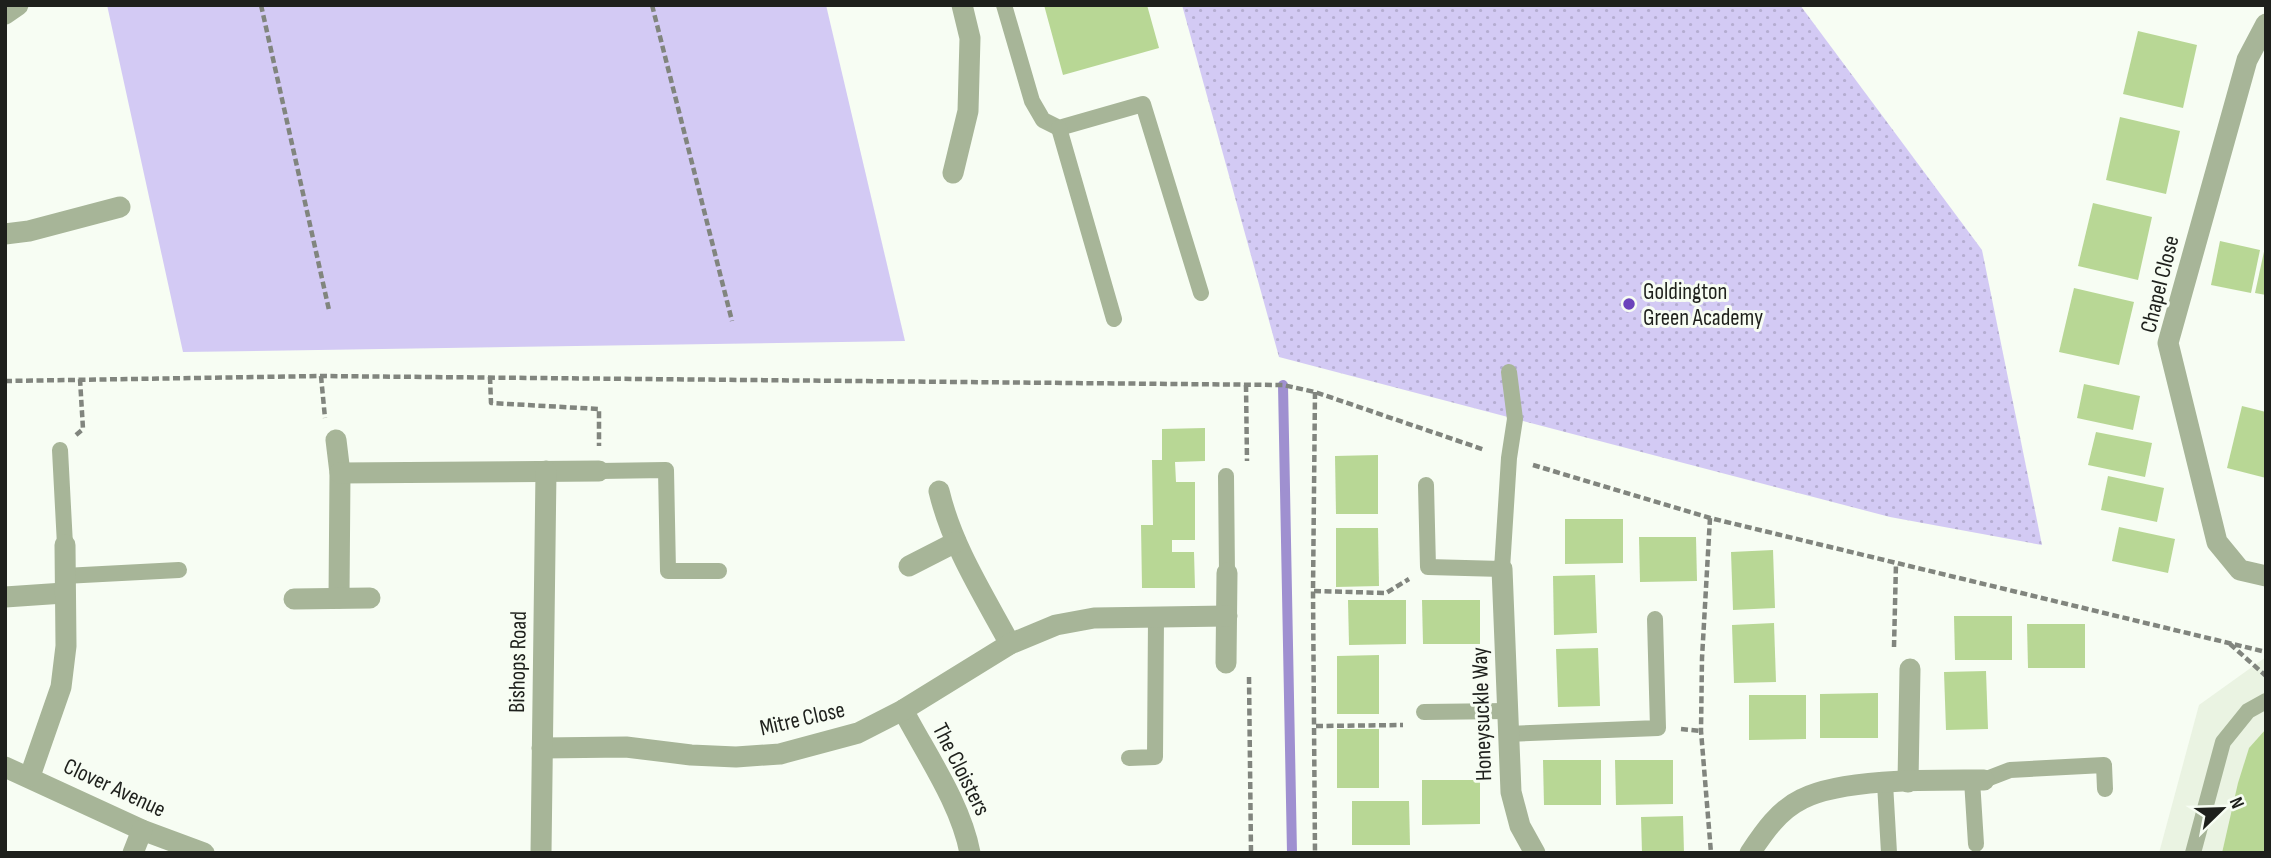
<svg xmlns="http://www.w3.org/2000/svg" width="2271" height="858" viewBox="0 0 2271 858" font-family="'Sofia Sans Condensed',sans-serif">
<defs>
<pattern id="park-dots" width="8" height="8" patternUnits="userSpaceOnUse" patternTransform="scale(1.75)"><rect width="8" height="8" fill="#d3caf4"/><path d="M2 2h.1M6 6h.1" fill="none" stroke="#b5add1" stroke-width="1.8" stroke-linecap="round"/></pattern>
</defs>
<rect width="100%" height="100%" fill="#f7fdf3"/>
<polygon fill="#eaf3e2" points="2266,657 2266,853 2159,853 2199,705"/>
<polygon fill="#d3caf4" points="107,5 826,5 905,341 183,352"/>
<polygon fill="url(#park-dots)" points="1182,5 1800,5 1982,250 2042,545 1890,517 1279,357"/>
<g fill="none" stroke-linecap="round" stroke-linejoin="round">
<polyline stroke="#9f90d0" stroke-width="10" points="1283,385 1292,853"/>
</g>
<g fill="#b8d795">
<polygon points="1044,5 1147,5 1159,48 1063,75"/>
<polygon points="2138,31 2197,45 2183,108 2123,94"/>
<polygon points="2120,117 2180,131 2166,194 2106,180"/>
<polygon points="2093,203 2152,217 2138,280 2078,266"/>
<polygon points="2220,241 2260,250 2251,293 2211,285"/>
<polygon points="2265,247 2266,247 2266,295 2255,293"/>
<polygon points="2074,288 2134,302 2119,365 2059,352"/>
<polygon points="2084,384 2140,396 2133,430 2077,418"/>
<polygon points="2242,406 2266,412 2266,478 2227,468"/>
<polygon points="1205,428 1205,461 1175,462 1176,482 1195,482 1195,540 1172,540 1172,552 1194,552 1195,588 1142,588 1141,525 1153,525 1152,460 1162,460 1162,429"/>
<polygon points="2096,432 2152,443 2145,477 2088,465"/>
<polygon points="1378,455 1378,514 1336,514 1335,456"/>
<polygon points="2108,476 2164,488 2157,522 2101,510"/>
<polygon points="1565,519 1623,519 1623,563 1565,564"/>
<polygon points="2119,527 2175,539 2168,573 2112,561"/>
<polygon points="1336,528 1378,528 1379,586 1336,587"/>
<polygon points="1639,537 1696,537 1697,581 1640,582"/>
<polygon points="1773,550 1775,608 1733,610 1731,552"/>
<polygon points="1595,575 1597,633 1554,635 1553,576"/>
<polygon points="1348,600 1406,600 1406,644 1349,645"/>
<polygon points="1422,600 1480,600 1480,644 1423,644"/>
<polygon points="1954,616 2012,616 2012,660 1955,660"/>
<polygon points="1774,623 1776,682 1734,683 1732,625"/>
<polygon points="2027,624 2085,624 2085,668 2028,668"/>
<polygon points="1598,648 1600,706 1558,707 1556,649"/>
<polygon points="1379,655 1379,714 1337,714 1337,656"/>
<polygon points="1986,671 1988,729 1946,730 1944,672"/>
<polygon points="1878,693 1878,738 1820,738 1820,694"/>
<polygon points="1749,695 1806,695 1806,739 1749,740"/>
<rect x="1337" y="729" width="42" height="59"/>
<polygon points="2266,729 2266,853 2222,853 2238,783 2249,748"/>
<polygon points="1543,760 1601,760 1601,805 1544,805"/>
<polygon points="1615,760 1673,760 1673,804 1616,805"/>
<polygon points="1422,780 1480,780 1480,824 1422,825"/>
<polygon points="1352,801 1409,801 1410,845 1352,845"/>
<polygon points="1683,816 1684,853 1642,853 1641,817"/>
</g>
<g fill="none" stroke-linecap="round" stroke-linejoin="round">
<g stroke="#81857e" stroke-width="4.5" stroke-dasharray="7 3.5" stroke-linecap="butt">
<polyline points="261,5 329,310"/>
<polyline points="652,5 732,321"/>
<polyline points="321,376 325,418"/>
<polyline points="490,377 491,403 599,409 599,446"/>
<polyline points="5,381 321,376 1283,385 1315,392 1485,450"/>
<polyline points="1246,385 1247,461"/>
<polyline points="1315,392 1313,591 1315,853"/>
<polyline points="76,435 83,429 80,379"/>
<polyline points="1533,465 1710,518 2266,652"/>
<polyline points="1710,518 1702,658 1701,731 1711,853"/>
<polyline points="1314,591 1386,593 1409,579"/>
<polyline points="2230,644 2266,676"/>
<polyline points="1894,647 1896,563"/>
<polyline points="1249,677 1251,853"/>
<polyline points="1316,726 1403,725"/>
<polyline points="1681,729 1701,731"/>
</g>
<g stroke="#a7b598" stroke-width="16">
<polyline points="1004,5 1032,101 1043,120 1059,128 1143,104 1201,293"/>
<polyline points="1059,128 1114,319"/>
<polyline points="60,450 65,545"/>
<polyline points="599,471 666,470 668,571 719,571"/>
<polyline points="1226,476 1227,573"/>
<polyline points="1426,485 1428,567 1502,569 1509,458 1515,419 1509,372"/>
<polyline points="64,576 179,570"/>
<polyline points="1424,712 1507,711"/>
<polyline points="1507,734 1658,728 1655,619"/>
<polyline points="1129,758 1155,757 1156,618"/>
<polyline points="1972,780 1976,844"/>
<polyline points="1984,780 2010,770 2104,765 2105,789"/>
<polyline points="1885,783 1889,853"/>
<polyline points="2193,853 2223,742 2248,711 2266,701"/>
</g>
<g stroke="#a7b598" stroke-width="21">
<polyline points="5,14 18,5"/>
<polyline points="2266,24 2247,60 2168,343 2217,542 2240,570 2266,576"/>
<polyline points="953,173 968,111 970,38 962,5"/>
<polyline points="5,234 29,231 120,207"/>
<polyline points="336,440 340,473 339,598"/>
<polyline points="340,473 599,471"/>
<path d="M939,491c13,55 44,103 71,153"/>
<polyline points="909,566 956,542"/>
<polyline points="1502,569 1511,792 1520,826 1535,853"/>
<polyline points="5,597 64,593"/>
<polyline points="294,599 370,598"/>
<polyline points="1226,663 1227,573"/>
<path d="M903,710c23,44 58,94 67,143"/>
<polyline points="542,748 626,747 691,755 736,757 780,754 858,733 903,710 1010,644 1056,625 1094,618 1227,616"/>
<polyline points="5,767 142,830 204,853"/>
<polyline points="30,776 61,687 66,646 65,545"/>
<polyline points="1908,782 1910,669"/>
<polyline points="133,853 142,830"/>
<polyline points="541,853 546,471"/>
<path d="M1750,853c14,-21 29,-43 52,-54 41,-21 134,-19 182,-19"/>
</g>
</g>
<circle fill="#6c43bb" stroke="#f7fdf3" stroke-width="2.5" cx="1629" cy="304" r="7"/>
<g text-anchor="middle" stroke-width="6" stroke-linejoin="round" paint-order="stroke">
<g font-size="23" fill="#1e201c" stroke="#f7fdf3">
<text transform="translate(2159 284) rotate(-76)" y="8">Chapel Close</text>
<text transform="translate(517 662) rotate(-89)" y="8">Bishops Road</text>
<text transform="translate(1481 714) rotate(-92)" y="8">Honeysuckle Way</text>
<text transform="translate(802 718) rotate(-13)" y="8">Mitre Close</text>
<text transform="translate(962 769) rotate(63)" y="8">The Cloisters</text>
<text transform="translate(115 787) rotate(25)" y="8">Clover Avenue</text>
</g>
<g font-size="23" fill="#1e201c" stroke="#f7fdf3" text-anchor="start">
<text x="1643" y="299">Goldington<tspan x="1643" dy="26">Green Academy</tspan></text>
</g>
</g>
<rect width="2271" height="858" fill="none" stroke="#1e201c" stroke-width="14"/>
<g transform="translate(2222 809) rotate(67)" stroke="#f7fdf3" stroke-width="5" paint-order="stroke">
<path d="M0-5L12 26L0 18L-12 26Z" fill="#1e201c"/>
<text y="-10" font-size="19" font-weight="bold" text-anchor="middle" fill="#1e201c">N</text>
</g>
</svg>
